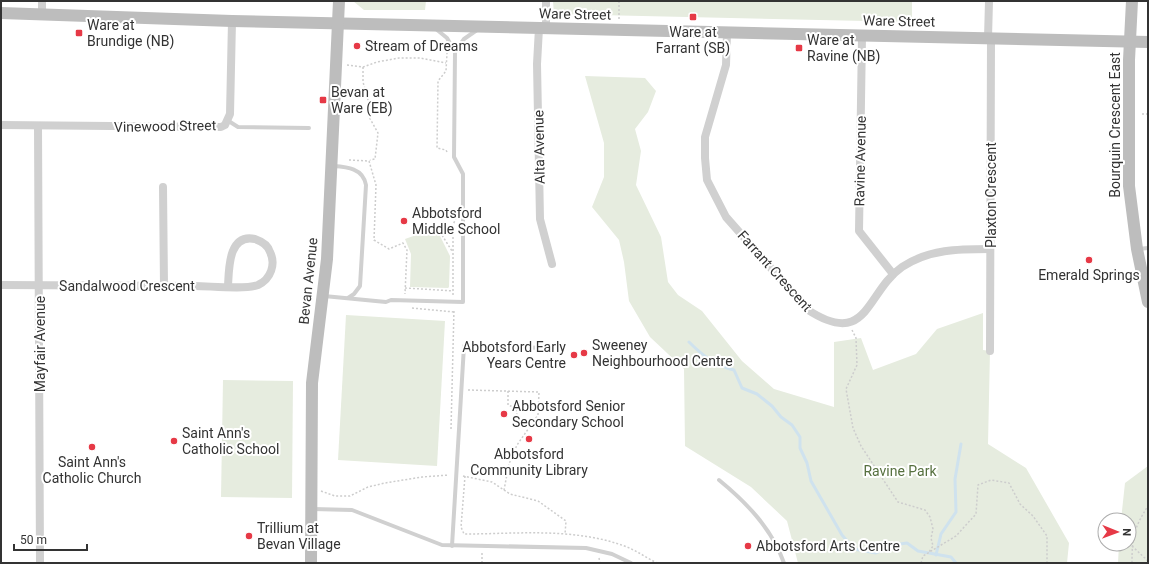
<svg xmlns="http://www.w3.org/2000/svg" width="1149" height="564" viewBox="0 0 1149 564" font-family="Roboto,sans-serif">
<rect width="100%" height="100%" fill="#fff"/>
<g fill="#e6ecdf">
<polygon points="353,1 426,1 425,10 364,10"/>
<polygon points="553,1 912,1 912,22 554,14"/>
<polygon points="585,76 645,78 656,91 648,112 635,129 641,151 636,185 661,237 668,282 678,295 702,311 742,361 774,389 834,407 834,342 861,338 873,370 916,354 937,329 983,313 983,350 990,351 988,444 1026,468 1069,543 1067,563 798,563 787,521 751,487 685,446 684,369 650,337 629,301 624,262 619,240 592,207 604,177 604,143"/>
<polygon points="436,228 450,256 449,287 448,288 410,287 411,254 405,239"/>
<polygon points="346,315 445,321 437,466 338,460"/>
<polygon points="223,380 293,381 292,498 221,497"/>
<polygon points="1148,466 1148,563 1118,563 1119,544 1129,544 1129,520 1121,520 1125,483"/>
</g>
<g fill="none" stroke-linecap="round" stroke-linejoin="round">
<g stroke="#cfe2ee" stroke-width="3">
<path d="M689,342c14,14 26,23 45,28l8,18 15,6 15,12 9,11 11,8 8,12v11l7,15 4,18 31,54 12,14 22,4 17,-8 14,-2 11,8 33,6 5,6"/>
<polyline points="936,555 941,534 956,512 955,479 961,444"/>
</g>
<g stroke="#cdcdcd" stroke-width="1.5" stroke-dasharray="2 2" stroke-linecap="butt">
<polyline points="619,19 619,1"/>
<polyline points="347,65 363,67 377,62 399,58 420,58 446,63"/>
<polyline points="363,67 363,82 368,100 368,115 378,133 375,159 370,160"/>
<polyline points="1142,114 1148,114"/>
<polyline points="447,152 446,150 437,148 438,81 446,71 447,53"/>
<polyline points="349,160 369,161 376,185 374,240 389,249 403,243 407,250 405,294"/>
<polyline points="440,232 452,251"/>
<polyline points="405,288 453,291"/>
<polyline points="453,295 453,225 456,218"/>
<polyline points="412,308 454,312"/>
<polyline points="852,330 856,338 857,365 846,389 853,428 861,446 898,502 925,510 930,517 933,529 931,538 933,546 929,552"/>
<polyline points="468,390 539,392 538,415 517,445 509,464 504,490"/>
<polyline points="508,391 508,405 516,408 517,415 530,423"/>
<polyline points="451,429 454,309"/>
<polyline points="463,476 492,482 510,494 538,501 566,521 565,534"/>
<path d="M465,476l-4,51 3,7c54,0 111,-7 163,13 10,4 20,11 30,16"/>
<polyline points="321,491 335,496 350,496 368,487 385,483 422,477 449,475"/>
<polyline points="1132,546 1148,561"/>
<polyline points="482,553 482,563"/>
<polyline points="599,558 600,563"/>
<polyline points="921,563 923,556 956,536 976,514 978,485 991,480 1009,483 1020,504 1033,516 1047,536 1047,563"/>
<path d="M1132,563c0,-27 2,-35 16,-57"/>
</g>
<g stroke="#d0d0d0" stroke-width="4">
<polyline points="455,52 464,39 477,30"/>
<polyline points="227,120 238,127 309,128"/>
<path d="M333,166c14,1 30,2 33,19l-6,101 -6,8 -6,4"/>
<polyline points="1138,249 1148,248"/>
<polyline points="324,296 386,302 391,300 463,302 463,174 454,157 455,52 447,38 436,29"/>
<path d="M719,480c28,23 53,49 65,83"/>
<polyline points="313,509 352,510 442,545 586,548 612,554 631,563"/>
<polyline points="452,546 464,346 549,348"/>
</g>
<g stroke="#d0d0d0" stroke-width="8">
<polyline points="42,14 42,1"/>
<polyline points="539,28 537,64 540,219 552,264"/>
<polyline points="546,29 546,1"/>
<path d="M727,33l-1,32 -21,72v21l2,22 19,37 82,93c60,39 58,-18 94,-43 27,-18 57,-18 88,-18"/>
<polyline points="862,36 859,231 893,274"/>
<polyline points="988,38 989,1"/>
<polyline points="1,125 221,127 225,125 230,114 232,21"/>
<polyline points="38,126 40,563"/>
<polyline points="163,187 164,286"/>
<path d="M1,285c65,0 129,1 194,1 15,0 50,4 63,-1 13,-6 18,-21 12,-33 -2,-7 -9,-11 -15,-13 -27,-6 -26,31 -27,47"/>
<polyline points="990,351 991,39"/>
</g>
<g stroke="#bdbdbd" stroke-width="12">
<polyline points="1132,1 1129,60 1129,186 1137,249 1148,302"/>
<polyline points="1,13 232,21 1148,42"/>
<polyline points="311,563 312,383 327,259 339,1"/>
</g>
</g>
<g fill="#e63946" stroke="#fff" stroke-width="1.5">
<rect x="689" y="13" width="8" height="8" rx="2"/>
<rect x="75" y="29" width="8" height="8" rx="2"/>
<circle cx="357" cy="46" r="4"/>
<rect x="795" y="44" width="8" height="8" rx="2"/>
<rect x="319" y="96" width="8" height="8" rx="2"/>
<circle cx="404" cy="221" r="4"/>
<circle cx="1089" cy="260" r="4"/>
<circle cx="584" cy="353" r="4"/>
<circle cx="574" cy="355" r="4"/>
<circle cx="504" cy="414" r="4"/>
<circle cx="529" cy="439" r="4"/>
<circle cx="174" cy="441" r="4"/>
<circle cx="92" cy="447" r="4"/>
<circle cx="249" cy="536" r="4"/>
<circle cx="748" cy="546" r="4"/>
</g>
<g text-anchor="middle" stroke-width="4" stroke-linejoin="round" paint-order="stroke">
<g font-size="14" fill="#333" stroke="#fff">
<text transform="translate(575 14) rotate(1)" y="5">Ware Street</text>
<text transform="translate(899 21) rotate(1)" y="5">Ware Street</text>
<text transform="translate(1115 125) rotate(-90)" y="5">Bourquin Crescent East</text>
<text transform="translate(165 126) rotate(-1)" y="5">Vinewood Street</text>
<text transform="translate(539 147) rotate(-91)" y="5">Alta Avenue</text>
<text transform="translate(860 161) rotate(-89)" y="5">Ravine Avenue</text>
<text transform="translate(991 195) rotate(-90)" y="5">Plaxton Crescent</text>
<text transform="translate(775 271) rotate(48)" y="5">Farrant Crescent</text>
<text transform="translate(308 281) rotate(-84)" y="5">Bevan Avenue</text>
<text x="127" y="291">Sandalwood Crescent</text>
<text transform="translate(40 344) rotate(-90)" y="5">Mayfair Avenue</text>
</g>
<g font-size="14" fill="#333" stroke="#fff" text-anchor="start">
<text x="87" y="30">Ware at<tspan x="87" dy="16">Brundige (NB)</tspan></text>
<text x="693" y="37" text-anchor="middle">Ware at<tspan x="693" dy="16">Farrant (SB)</tspan></text>
<text x="807" y="45">Ware at<tspan x="807" dy="16">Ravine (NB)</tspan></text>
<text x="365" y="51">Stream of Dreams</text>
<text x="331" y="97">Bevan at<tspan x="331" dy="16">Ware (EB)</tspan></text>
<text x="412" y="218">Abbotsford<tspan x="412" dy="16">Middle School</tspan></text>
<text x="1089" y="280" text-anchor="middle">Emerald Springs</text>
<text x="592" y="350">Sweeney<tspan x="592" dy="16">Neighbourhood Centre</tspan></text>
<text x="566" y="352" text-anchor="end">Abbotsford Early<tspan x="566" dy="16">Years Centre</tspan></text>
<text x="512" y="411">Abbotsford Senior<tspan x="512" dy="16">Secondary School</tspan></text>
<text x="182" y="438">Saint Ann's<tspan x="182" dy="16">Catholic School</tspan></text>
<text x="529" y="459" text-anchor="middle">Abbotsford<tspan x="529" dy="16">Community Library</tspan></text>
<text x="92" y="467" text-anchor="middle">Saint Ann's<tspan x="92" dy="16">Catholic Church</tspan></text>
<text x="257" y="533">Trillium at<tspan x="257" dy="16">Bevan Village</tspan></text>
<text x="756" y="551">Abbotsford Arts Centre</text>
</g>
<g font-size="14" fill="#56703f" stroke="#fff">
<text x="900" y="476">Ravine Park</text>
</g>
</g>
<rect width="1149" height="564" fill="none" stroke="#333333" stroke-width="4"/>
<g transform="translate(1117 532) rotate(91)"><circle r="19" fill="#ffffff" stroke="#adadad"/>
<path d="M0-3L7 15L0 10L-7 15Z" fill="#e63946"/>
<text y="-6" font-size="11" font-weight="bold" text-anchor="middle" fill="#333333">N</text>
</g>
<path d="M14 544v6h73v-6" fill="none" stroke="#333333" stroke-width="2"/>
<text x="20" y="544" font-size="12" fill="#333333" stroke="#ffffff" stroke-width="3" paint-order="stroke">50 m</text>
</svg>
